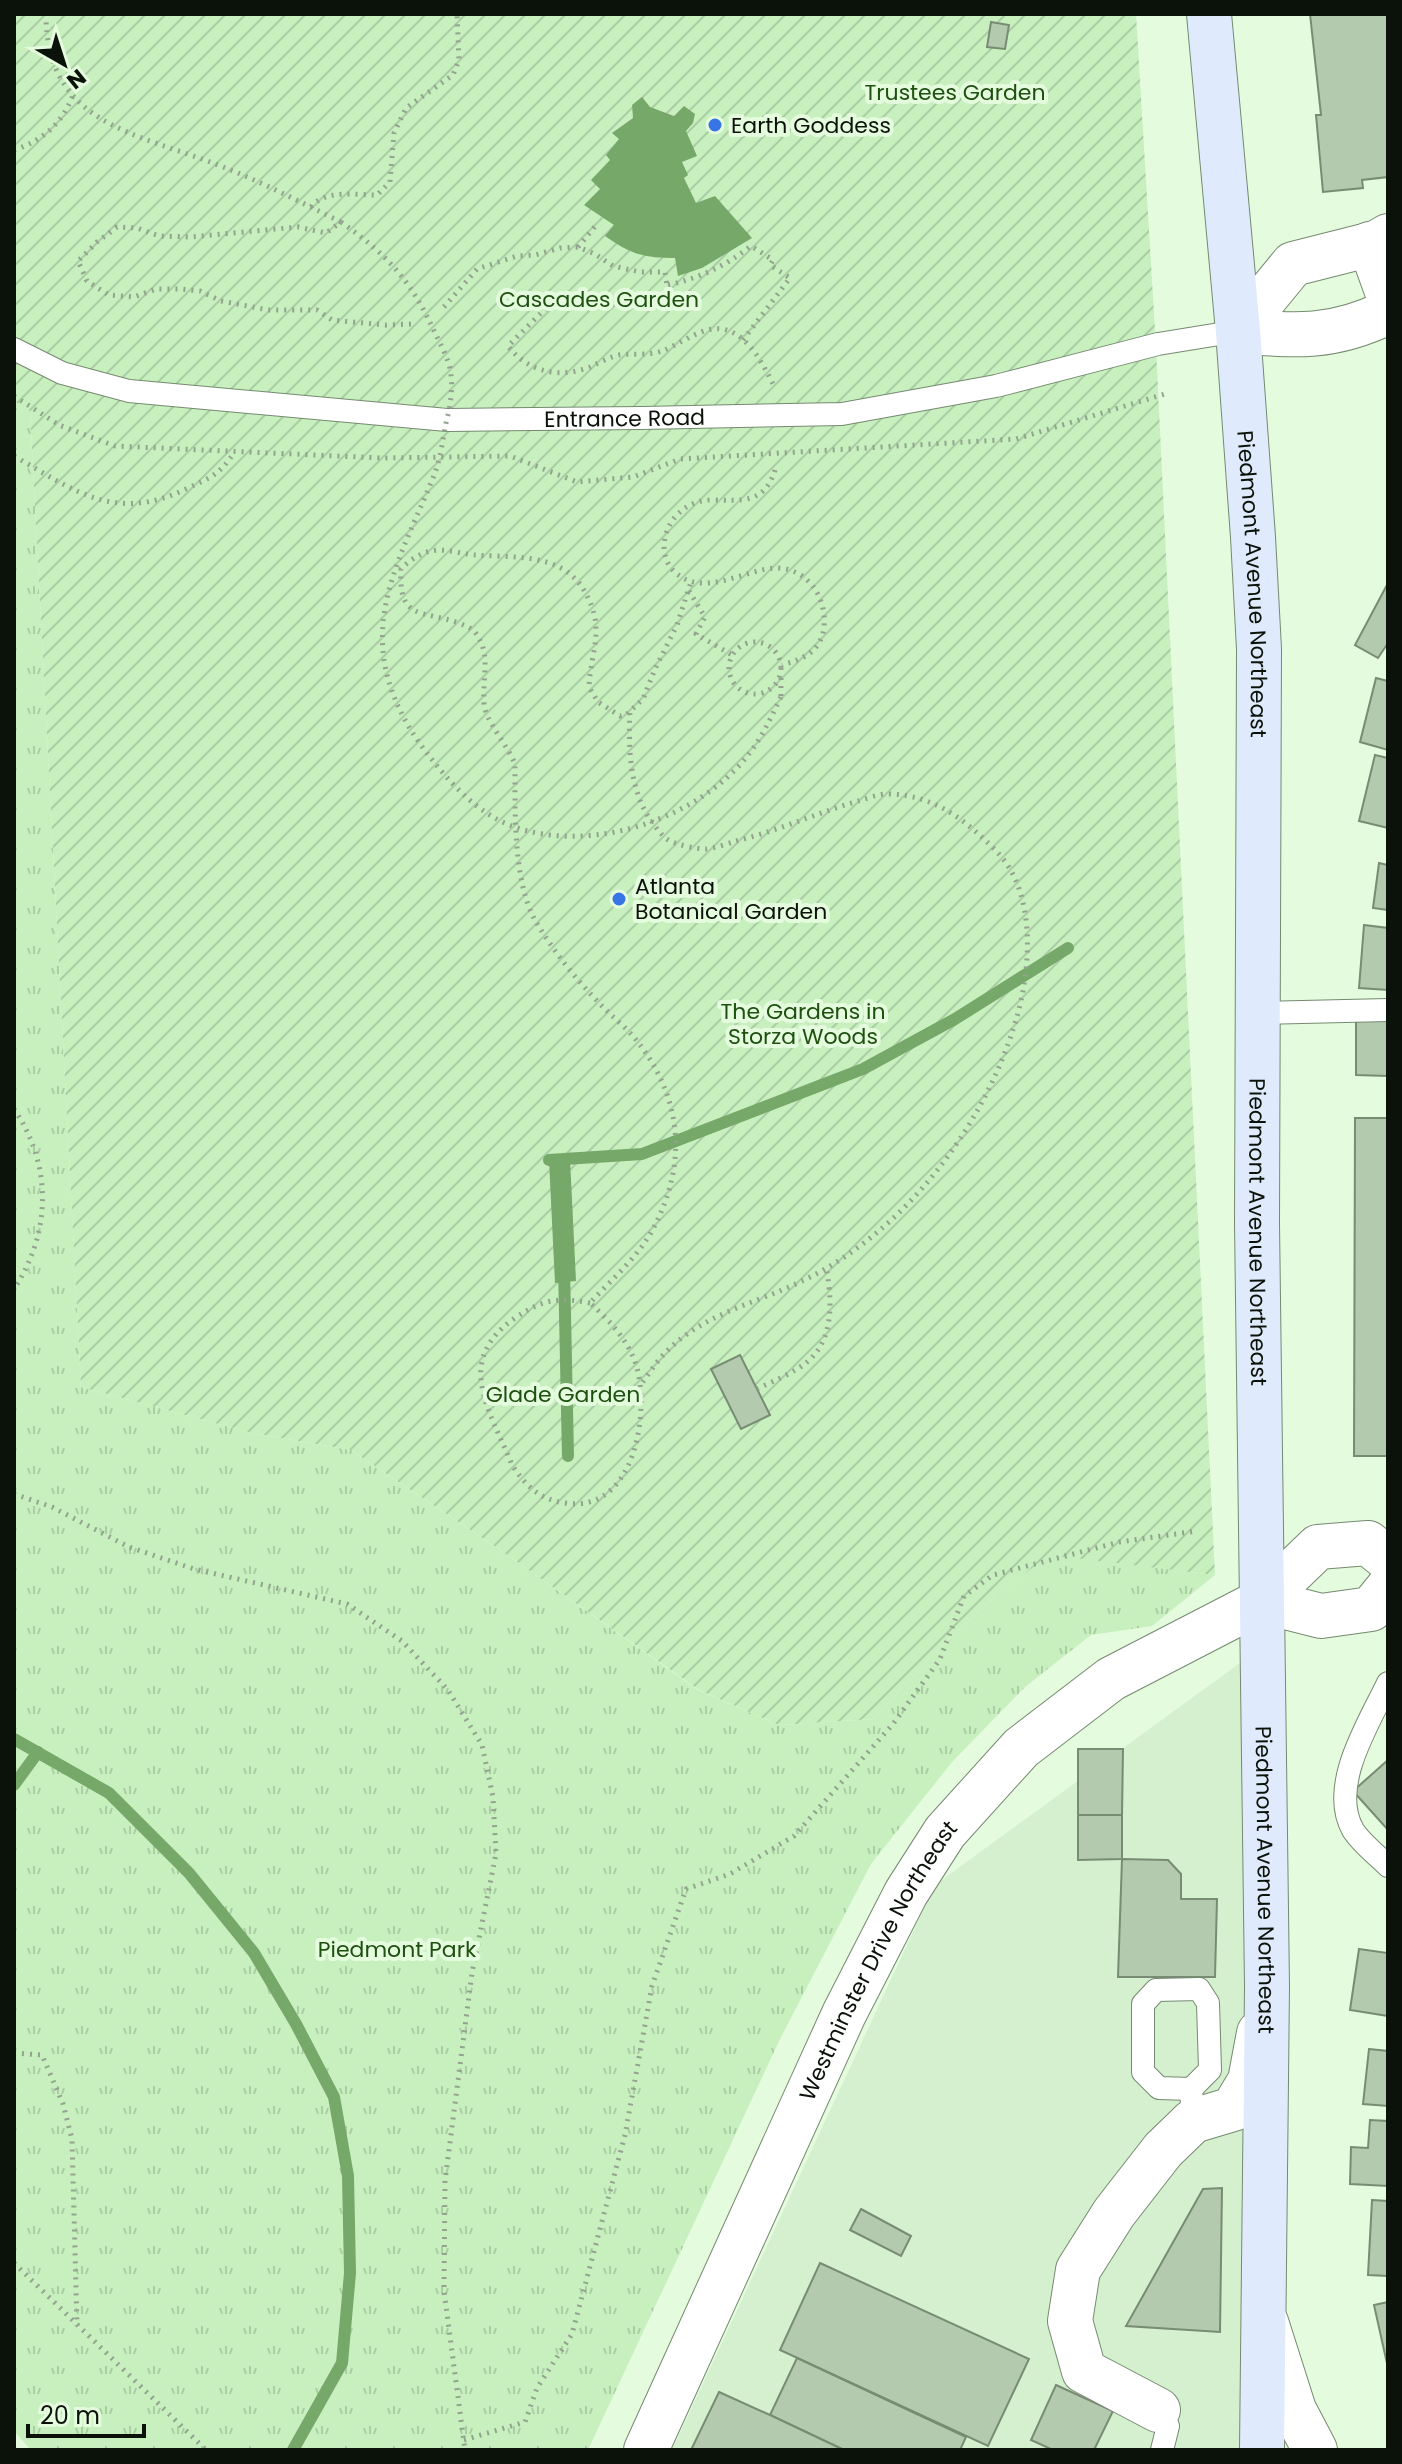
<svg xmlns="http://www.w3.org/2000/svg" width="1402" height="2464" viewBox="0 0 1402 2464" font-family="Poppins,sans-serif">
<defs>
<pattern id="park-tufts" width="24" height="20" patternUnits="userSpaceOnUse" patternTransform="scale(2)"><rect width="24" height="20" fill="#c8f0bf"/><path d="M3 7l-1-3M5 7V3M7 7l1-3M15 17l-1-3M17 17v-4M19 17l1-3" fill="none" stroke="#aacda3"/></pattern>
<pattern id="garden-furrows" width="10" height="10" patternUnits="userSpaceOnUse" patternTransform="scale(2)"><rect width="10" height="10" fill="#c8f0bf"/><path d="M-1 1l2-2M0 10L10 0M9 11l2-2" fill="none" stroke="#aacda3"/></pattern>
</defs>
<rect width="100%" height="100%" fill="#e4fbde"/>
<polygon fill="#d5f0ce" points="1284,1631 1275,2450 672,2450 935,1885"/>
<polygon fill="url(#park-tufts)" points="14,401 30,410 81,1387 252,1433 351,1450 503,1552 698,1690 779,1725 873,1719 941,1646 994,1597 1049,1554 1215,1575 1152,1626 1091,1635 1025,1687 952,1762 871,1864 780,2039 588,2450 31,2450 14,2431"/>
<polygon fill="url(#garden-furrows)" points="14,14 1136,14 1156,347 1215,1575 1049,1555 994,1597 941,1646 873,1719 779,1725 699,1690 503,1552 351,1450 252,1433 81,1387 30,411 14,401"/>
<g fill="#75a869">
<path d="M642,97l8,10 24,9 10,-10 11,8 -2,9 -7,8 11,25 -15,6 6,13 -4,3 12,25 19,-7 37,42 -50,30 -24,8 -3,-18c-31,0 -45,-4 -70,-22l9,-11 -30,-20 16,-16 -9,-9 19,-20 -4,-5 13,-16 -7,-6 21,-15 -1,-13z"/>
<polygon points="570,1159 576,1281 555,1283 549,1160"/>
</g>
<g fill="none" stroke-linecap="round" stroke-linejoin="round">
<g stroke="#75a869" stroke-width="12">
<polyline points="549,1160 642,1154 863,1069 955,1019 1068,948"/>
<polyline points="564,1267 568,1456"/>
<polyline points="14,1739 109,1793 189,1873 254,1953 296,2024 334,2097 348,2176 350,2273 342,2363 293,2450"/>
<polyline points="14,1785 38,1752"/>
</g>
</g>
<g fill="#b4caaf" stroke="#778c72" stroke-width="2">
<polygon points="1310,14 1388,14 1388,177 1362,180 1363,188 1323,192 1316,115 1321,115"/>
<polygon points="991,22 1009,25 1005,49 987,47"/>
<polygon points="1388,583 1388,643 1378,658 1355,645"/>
<polygon points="1376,678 1388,681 1388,750 1360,742"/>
<polygon points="1375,755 1388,758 1388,828 1359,821"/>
<polygon points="1379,863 1388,865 1388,910 1373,908"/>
<polygon points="1364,925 1388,928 1388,990 1359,988"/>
<polygon points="1356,1020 1388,1020 1388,1076 1356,1075"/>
<polygon points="1355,1118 1388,1118 1388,1456 1354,1456"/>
<polygon points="740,1355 770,1415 741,1429 711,1369"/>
<polygon points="1078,1749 1123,1749 1122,1815 1078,1815"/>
<polygon points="1388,1760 1388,1830 1353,1791"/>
<polygon points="1078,1815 1122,1815 1122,1859 1078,1860"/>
<polygon points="1122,1859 1168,1860 1181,1874 1181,1899 1217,1899 1215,1977 1118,1977"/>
<polygon points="1359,1949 1388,1953 1388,2016 1350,2010"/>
<polygon points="1369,2049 1388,2051 1388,2106 1363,2104"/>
<polygon points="1370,2120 1388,2121 1388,2186 1350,2184 1351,2147 1368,2148"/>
<polygon points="1222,2188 1220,2332 1126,2326 1203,2189"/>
<polygon points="1372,2200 1388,2201 1388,2276 1368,2275"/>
<polygon points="861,2209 911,2236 901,2256 850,2230"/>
<polygon points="820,2263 1029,2359 988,2446 780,2350"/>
<polygon points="1388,2302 1388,2368 1374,2305"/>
<polygon points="797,2358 966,2437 960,2450 844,2450 770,2415"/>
<polygon points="1056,2385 1113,2411 1094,2450 1053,2450 1031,2440"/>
<polygon points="719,2392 770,2415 844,2450 691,2450"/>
</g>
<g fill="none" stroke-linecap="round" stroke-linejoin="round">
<defs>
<g id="service">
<path id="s1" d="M14,349l48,24 67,18 318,29 195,-2 200,-4 154,-28 162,-42 80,-13"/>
<polyline points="1258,1013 1388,1010"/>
<path d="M1388,1683c-19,40 -60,103 -35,147 8,13 24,25 35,36"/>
<polyline points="1191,2089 1159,2088 1143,2072 1143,2004 1156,1990 1199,1989 1208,2003 1210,2070 1191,2089 1193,2121"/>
<polyline points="1158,2410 1168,2426 1162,2450"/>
</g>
<g id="minor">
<polyline points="1370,244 1388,294"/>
<polyline points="1238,331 1293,264 1376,243 1388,236"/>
<path d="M1238,331c59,5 95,8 150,-19"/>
<polyline points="1262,1601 1321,1616 1371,1609 1388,1588"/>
<polyline points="1266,2322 1294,2410 1315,2450"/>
<polyline points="1158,2410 1084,2371 1070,2321 1078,2270 1114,2213 1163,2150 1193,2121 1233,2109 1250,2081 1259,2033"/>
<path id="s2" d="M646,2450l198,-436 62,-121 39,-61 76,-84 90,-69 151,-78 56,-54 50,-4 20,16"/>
</g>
<g id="secondary">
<path id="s3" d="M1209,14l29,317 15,206 6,112 -2,574 10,764 -5,463"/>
</g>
</defs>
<use href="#service" stroke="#758a70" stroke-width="24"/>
<use href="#minor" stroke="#758a70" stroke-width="46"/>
<use href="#secondary" stroke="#758a70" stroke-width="46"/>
<g stroke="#92a38e" stroke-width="5" stroke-dasharray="2 6" stroke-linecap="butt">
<path d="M46,14c0,111 91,119 172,151 42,16 82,37 123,57l-15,11 -28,-6 -107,10 -32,-1 -22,-8 -20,-1 -20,15 -19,19 9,20 22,14 25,2 22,-8h24l20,2 21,10 47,9h49l15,10 54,5 27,-1"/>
<path d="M14,150c28,-9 48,-26 59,-55"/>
<path d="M311,207c15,-18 44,-12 66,-12l13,-13 4,-49 12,-25 47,-33 6,-15 -2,-46"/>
<polyline points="578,247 597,224"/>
<path d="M668,285c32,-7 57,-19 83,-39l22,14 -3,5 20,13 -47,62"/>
<path d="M444,307l33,-38 40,-13 18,-1 25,-7 18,-1 17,7 18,12 27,6h25l4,27 -32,4 -59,-7 -19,5 -16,10 -35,35c20,26 51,33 82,21 9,-4 19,-10 29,-12 14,-2 29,1 43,-4 16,-6 34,-20 51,-22 30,-4 49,33 60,55"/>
<polyline points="14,396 59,425 115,446 381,458 510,456 577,482 633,477 680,459 1016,439 1168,393"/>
<path d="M14,456c61,35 101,67 172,33 25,-12 32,-13 48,-36"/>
<path d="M775,470c-11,35 -34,30 -64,30 -26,0 -46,21 -47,46 0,10 4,21 12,27 28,25 69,-4 100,-5 32,0 51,30 48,59 -3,25 -21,32 -42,38"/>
<polyline points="689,591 705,617 696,634 732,655"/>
<circle cx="755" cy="668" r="26"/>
<polyline points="781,678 781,697"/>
<path d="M630,713c-2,34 0,77 20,106 6,8 11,17 20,22 8,4 27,8 36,8 9,-1 21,-5 30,-8 41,-10 81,-28 122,-40 9,-2 19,-7 29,-7 46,0 79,26 110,58 40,41 34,118 19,168 -32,108 -113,214 -216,262 -46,22 -97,32 -134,70 -10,10 -18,23 -26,34"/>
<path d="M14,1109c39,57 37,124 0,180"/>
<path d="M590,1303c-32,-6 -47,-4 -75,15 -62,43 -25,92 -3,147 13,20 28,35 53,38 68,11 85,-86 72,-135 -7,-26 -28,-48 -47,-65 21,-23 48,-46 63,-74 36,-68 29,-134 -20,-193 -8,-9 -18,-17 -26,-25 -27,-27 -53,-58 -72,-91 -22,-39 -20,-111 -20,-156 -7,-18 -30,-44 -31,-60 -2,-25 8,-50 -9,-72 -5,-5 -10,-6 -16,-9 -37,-13 -61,-2 -58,-54 10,-10 22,-18 37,-19 12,0 25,4 37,5 39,3 88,-3 110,37 21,37 6,57 4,95l9,15 22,14 6,-1 17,-16 12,-30 22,-44 14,-43"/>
<path d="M757,1389c16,-8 37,-16 50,-27 28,-23 25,-64 19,-95"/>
<polyline points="14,1494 52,1507 129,1547 194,1569 347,1604 402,1641 448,1690 482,1745 493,1797 496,1854 472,1973 445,2181 444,2291 465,2450"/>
<polyline points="14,2053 42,2055 63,2104 72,2139 77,2326"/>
<polyline points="14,2263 206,2450"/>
<polyline points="464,2440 525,2422 537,2388 572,2334 625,2135 652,1986 686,1889 730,1874 794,1836 893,1724 940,1659 964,1596 993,1575 1119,1542 1197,1531"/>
</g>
<use href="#service" stroke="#fff" stroke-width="22"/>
<use href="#minor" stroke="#fff" stroke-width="44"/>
<use href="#secondary" stroke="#dfeafd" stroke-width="44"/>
<path stroke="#92a38e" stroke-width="5" stroke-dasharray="2 6" stroke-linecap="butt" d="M341,222c48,34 71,60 95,113 6,12 14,27 15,40 2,16 -1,32 -5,48 -3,15 -5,32 -10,47 -23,61 -62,123 -52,190 6,39 26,73 50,102 20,25 44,50 73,62 78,33 191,-4 241,-69 14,-17 23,-38 33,-58"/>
</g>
<g fill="#3875e4" stroke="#e4fbde" stroke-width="3">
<circle cx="715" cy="125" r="8"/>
<circle cx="619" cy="899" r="8"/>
</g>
<g text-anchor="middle" stroke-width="8" stroke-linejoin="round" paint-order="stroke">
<g font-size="22" fill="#1e500f" stroke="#e4fbde">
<text x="955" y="100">Trustees Garden</text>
<text x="599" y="307">Cascades Garden</text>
<text x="803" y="1019">The Gardens in<tspan x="803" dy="25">Storza Woods</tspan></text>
<text x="563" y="1402">Glade Garden</text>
<text x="397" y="1957">Piedmont Park</text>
</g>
<g font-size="22" fill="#0b1209" stroke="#e4fbde" text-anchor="start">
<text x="731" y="133">Earth Goddess</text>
<text x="635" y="894">Atlanta<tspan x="635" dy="25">Botanical Garden</tspan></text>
</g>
<g font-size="22" fill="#0b1209" stroke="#e4fbde">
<text dy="8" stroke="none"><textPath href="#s1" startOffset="620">Entrance Road</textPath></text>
<text dy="8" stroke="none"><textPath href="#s3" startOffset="572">Piedmont Avenue Northeast</textPath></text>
<text dy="8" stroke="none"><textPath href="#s3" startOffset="1220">Piedmont Avenue Northeast</textPath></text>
<text dy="8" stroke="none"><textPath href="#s3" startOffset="1868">Piedmont Avenue Northeast</textPath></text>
<text dy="8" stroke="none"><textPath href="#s2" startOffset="542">Westminster Drive Northeast</textPath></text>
</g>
</g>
<rect width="1402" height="2464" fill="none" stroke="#0b1209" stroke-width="32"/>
<g transform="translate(64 64) rotate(141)" stroke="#e4fbde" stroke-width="6" paint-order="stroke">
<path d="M0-6L14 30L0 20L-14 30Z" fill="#0b1209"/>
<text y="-12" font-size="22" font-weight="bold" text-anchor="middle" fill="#0b1209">N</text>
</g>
<path d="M28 2424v12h116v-12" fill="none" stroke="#0b1209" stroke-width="4"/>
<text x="40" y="2424" font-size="24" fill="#0b1209" stroke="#e4fbde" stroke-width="6" paint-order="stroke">20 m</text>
</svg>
